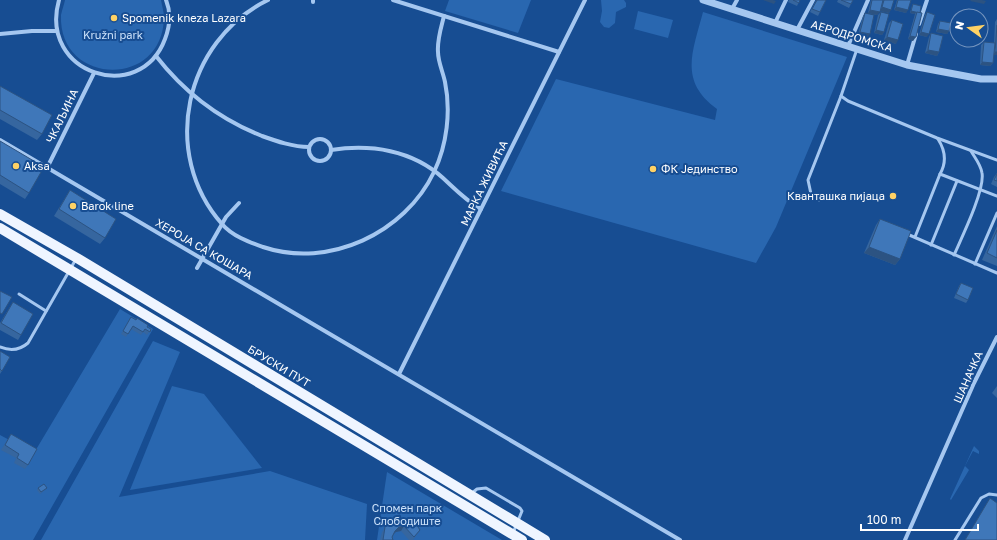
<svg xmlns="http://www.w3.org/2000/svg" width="997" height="540" viewBox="0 0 997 540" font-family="'Golos Text',sans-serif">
<rect width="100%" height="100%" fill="#174d92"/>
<g fill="#2967b0">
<path d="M65,0h96c1,6 3,12 3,18 -2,72 -106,67 -103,-3 1,-5 3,-10 4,-15z"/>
<polygon points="449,0 531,0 518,33 445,11"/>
<polygon points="601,0 624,0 626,3 626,7 616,12 615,23 609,28 604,27 600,22 602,11"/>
<polygon points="638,11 673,20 668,38 634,29"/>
<path d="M703,12l144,45 -71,170 -20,36 -255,-72 55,-112 159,41 2,-11c-39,-28 -24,-58 -14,-97z"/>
<polygon points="120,309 153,329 33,540 0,540 0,435 34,453"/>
<polygon points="153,341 180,352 119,497 270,471 367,504 365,540 41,540"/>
<polygon points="172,386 204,394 262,468 130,490"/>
<polygon points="974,446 979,451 979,454 973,451 965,466 969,470 951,500 950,499"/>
<polygon points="387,472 502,540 377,540"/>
</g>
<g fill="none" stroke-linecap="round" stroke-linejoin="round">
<g stroke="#a5c7f0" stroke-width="3">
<polyline points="857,49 841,96 848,101 937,138 997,160"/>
<path d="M938,139c7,11 9,23 2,35l57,22"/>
<polyline points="819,200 811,194 808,180 841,96"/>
<polyline points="907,234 997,273"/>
<polyline points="915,237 940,174"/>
<polyline points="931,245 957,181"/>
<path d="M954,255c8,-18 31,-65 28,-82 -1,-8 -7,-15 -11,-22"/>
<polyline points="975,264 997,213"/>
<polyline points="19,294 46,311"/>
<path d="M0,347c10,4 20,3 28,-4l48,-84"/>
<polyline points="472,493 477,489 486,488 520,508 522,511 513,533"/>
<polyline points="955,540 981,498 989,494 997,495"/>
</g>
<g stroke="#a5c7f0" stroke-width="4">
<path d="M59,0c-21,74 81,106 106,39 5,-13 6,-27 1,-39"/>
<path d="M268,0c-84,41 -108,154 -46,224 10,12 27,18 41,23 66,22 142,-14 171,-75 13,-27 17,-61 11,-90 -2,-10 -7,-20 -7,-30 -1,-12 3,-24 6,-36"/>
<polyline points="313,0 313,2"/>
<polyline points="393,0 559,52"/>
<polyline points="732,9 737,0"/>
<polyline points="775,23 786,0"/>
<polyline points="919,24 927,0"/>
<polyline points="797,30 813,0"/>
<polyline points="0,34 32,31 57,31"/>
<polyline points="848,46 868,0"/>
<path d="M156,56c28,36 63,63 106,80 14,5 31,11 47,11"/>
<polyline points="907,65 916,34"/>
<circle cx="320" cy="150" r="11"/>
<polyline points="0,140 680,540"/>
<path d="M331,150c40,-6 81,0 112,28 13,12 23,23 38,31"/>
<polyline points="47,168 94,73"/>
<polyline points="197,268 226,217 239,203"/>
<polyline points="399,374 585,0"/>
<polyline points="905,540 974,383 997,337"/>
</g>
<polyline stroke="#a5c7f0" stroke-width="7" points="703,0 907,65 981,79 997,79"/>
<g stroke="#eff5ff" stroke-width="10">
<polyline points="0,214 77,258 545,540"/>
<polyline points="0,228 522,540"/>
</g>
</g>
<g fill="#36669f">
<polygon points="789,0 800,0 797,6 788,2"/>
<polygon points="816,0 826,0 818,16 810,12"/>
<polygon points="838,0 853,0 849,8 837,2"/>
<polygon points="871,0 883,0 881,7 883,0 894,0 889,13 880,11 877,15 868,13"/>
<polygon points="897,0 911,0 906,13 894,10"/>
<polygon points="913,4 921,6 913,41 908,39 915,14 910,13 912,6"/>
<polygon points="881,12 884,32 882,35 874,33 878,15"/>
<polygon points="927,12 927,37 919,35 925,15"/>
<polygon points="865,13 868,37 858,35 863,16"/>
<polygon points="997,19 997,55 993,55 993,63 990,66 980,65 981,45 984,42 994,43 995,22"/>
<polygon points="892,20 896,44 884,40 889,23"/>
<polygon points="940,21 949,31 947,34 936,32 938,24"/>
<polygon points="931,33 939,52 937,56 925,53 929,37"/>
<polygon points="0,86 42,134 37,140 0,119"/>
<polygon points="0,142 29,193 25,199 0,184"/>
<polygon points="997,173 997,187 991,184 994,177"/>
<polygon points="70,190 105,238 100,244 54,216"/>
<polygon points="880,219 900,259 895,265 864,253 876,225"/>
<polygon points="997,226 997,266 982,260"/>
<polygon points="961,283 968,300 966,303 954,298 959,286"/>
<polygon points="13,302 21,335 18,340 0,330 0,323"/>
<polygon points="131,317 151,329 147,335 143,332 141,335 131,329 126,337 121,334"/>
<polygon points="0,351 2,371 0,374"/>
<polygon points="997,386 997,398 992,393"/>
<polygon points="11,434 28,465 25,469 14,463 16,458 1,450"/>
<polygon points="38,488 47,488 40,494 37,490"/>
<polygon points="990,498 997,540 965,540 987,503"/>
<polygon points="390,521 420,530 413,540 409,540 401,531 396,532 394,534 392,537 393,540 380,540 382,532"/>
</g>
<g fill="#2c5382">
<polygon points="763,0 773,0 776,1 774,4"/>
<polygon points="971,0 982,0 986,1 984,4 970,1"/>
<polygon points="882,7 891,10 889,13 880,11"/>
<polygon points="896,7 908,10 906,13 894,10"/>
<polygon points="870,10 880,12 877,15 868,13"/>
<polygon points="911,11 916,12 915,14 910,13"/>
<polygon points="938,29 949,31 947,34 936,32"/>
<polygon points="876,30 884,32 882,35 874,33"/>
<polygon points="860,32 870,34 868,37 858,35"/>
<polygon points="921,32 929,34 927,37 919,35"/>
<polygon points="910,36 916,37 913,41 908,39"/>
<polygon points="887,37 898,40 896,44 884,40"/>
<polygon points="928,50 939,52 937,56 925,53"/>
<polygon points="995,52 997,52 997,55 993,55"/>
<polygon points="982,62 993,63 990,66 980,65"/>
<polygon points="869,247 900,259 895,265 864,253"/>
<polygon points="404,526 401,531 396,532 391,536 395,531 399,527"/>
</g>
<g fill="#3f77b9" stroke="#2c5382">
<polygon points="793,0 800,0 799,3"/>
<polygon points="817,0 826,0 820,12 812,9"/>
<polygon points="841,0 853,0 851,4"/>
<polygon points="872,0 883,0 880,12 870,10"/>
<polygon points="884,0 894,0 891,10 882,7"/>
<polygon points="898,0 911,0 908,10 896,7"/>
<polygon points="913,4 921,6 920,13 911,11"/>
<polygon points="881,12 889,14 884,32 876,30"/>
<polygon points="917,12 922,13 916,37 910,36"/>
<polygon points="927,12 935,15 929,34 921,32"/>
<polygon points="865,13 874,15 870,34 860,32"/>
<polygon points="892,20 903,24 898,40 887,37"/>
<polygon points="940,21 951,23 949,31 938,29"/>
<polygon points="997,25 997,52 995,52"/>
<polygon points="931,33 943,36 939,52 928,50"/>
<polygon points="984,42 995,43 993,63 982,62"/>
<polygon points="0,86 52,115 42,134 0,110"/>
<polygon points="0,141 44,167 29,193 0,175"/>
<polygon points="997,174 997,181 994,180"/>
<polygon points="70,190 116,219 105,238 59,209"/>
<polygon points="880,219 911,231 900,259 869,247"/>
<polygon points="997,230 997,258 987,253"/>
<polygon points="961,283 973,288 968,300 956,294"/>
<polygon points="0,291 12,297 2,314 0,313"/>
<polygon points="13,302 33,314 21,335 1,323"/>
<polygon points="131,317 136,320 137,318 148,325 147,327 151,329 150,332 145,329 143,332 133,326 128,334 123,331"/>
<polygon points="0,351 10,357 2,371 0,369"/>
<polygon points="11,434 37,449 28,465 17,458 19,454 5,445"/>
<polygon points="44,484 47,488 41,492 38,488"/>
<polygon points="990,498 997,503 997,540 965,540"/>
<polygon points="399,518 408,520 416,524 420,530 414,537 404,526 399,527 395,531 392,537 393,540 383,540 385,527 390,521"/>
</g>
<g fill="#ffd265" stroke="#174d92" stroke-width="1.5">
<circle cx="114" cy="18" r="4"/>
<circle cx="16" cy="166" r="4"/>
<circle cx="653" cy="169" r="4"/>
<circle cx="893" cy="196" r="4"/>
<circle cx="73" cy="206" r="4"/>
</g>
<g text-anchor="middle" stroke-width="4" stroke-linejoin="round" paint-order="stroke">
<g font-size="11" fill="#fff" stroke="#174d92" text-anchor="start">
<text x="122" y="22">Spomenik kneza Lazara</text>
<text x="24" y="170">Aksa</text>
<text x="661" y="173">ФК Јединство</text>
<text x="885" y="200" text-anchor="end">Кванташка пијаца</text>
<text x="81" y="210">Barok line</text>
</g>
<g font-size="11" fill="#cce2fb" stroke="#174d92">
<text x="113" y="39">Kružni park</text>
<text x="407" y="512">Спомен парк<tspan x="407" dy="13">Слободиште</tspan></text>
</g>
<g font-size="11" fill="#fff" stroke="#174d92">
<text transform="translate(852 36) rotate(17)" y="4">АЕРОДРОМСКА</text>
<text transform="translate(62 116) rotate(-64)" y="4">ЧКАЉИНА</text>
<text transform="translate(484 183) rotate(-64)" y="4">МАРКА ЖИВИЋА</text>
<text transform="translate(204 249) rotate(30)" y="4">ХЕРОЈА СА КОШАРА</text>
<text transform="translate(279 366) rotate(31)" y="4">БРУСКИ ПУТ</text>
<text transform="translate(968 377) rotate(-66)" y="4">ШАНАЧКА</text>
</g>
</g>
<g transform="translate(969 28) rotate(284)"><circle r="19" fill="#174d92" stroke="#7494be"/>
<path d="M0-3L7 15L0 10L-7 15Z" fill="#ffd265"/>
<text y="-6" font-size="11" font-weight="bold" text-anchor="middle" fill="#ffffff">N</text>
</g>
<path d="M861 524v6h117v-6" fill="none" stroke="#ffffff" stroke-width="2"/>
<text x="867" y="524" font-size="12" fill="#ffffff" stroke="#174d92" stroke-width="3" paint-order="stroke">100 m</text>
</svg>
